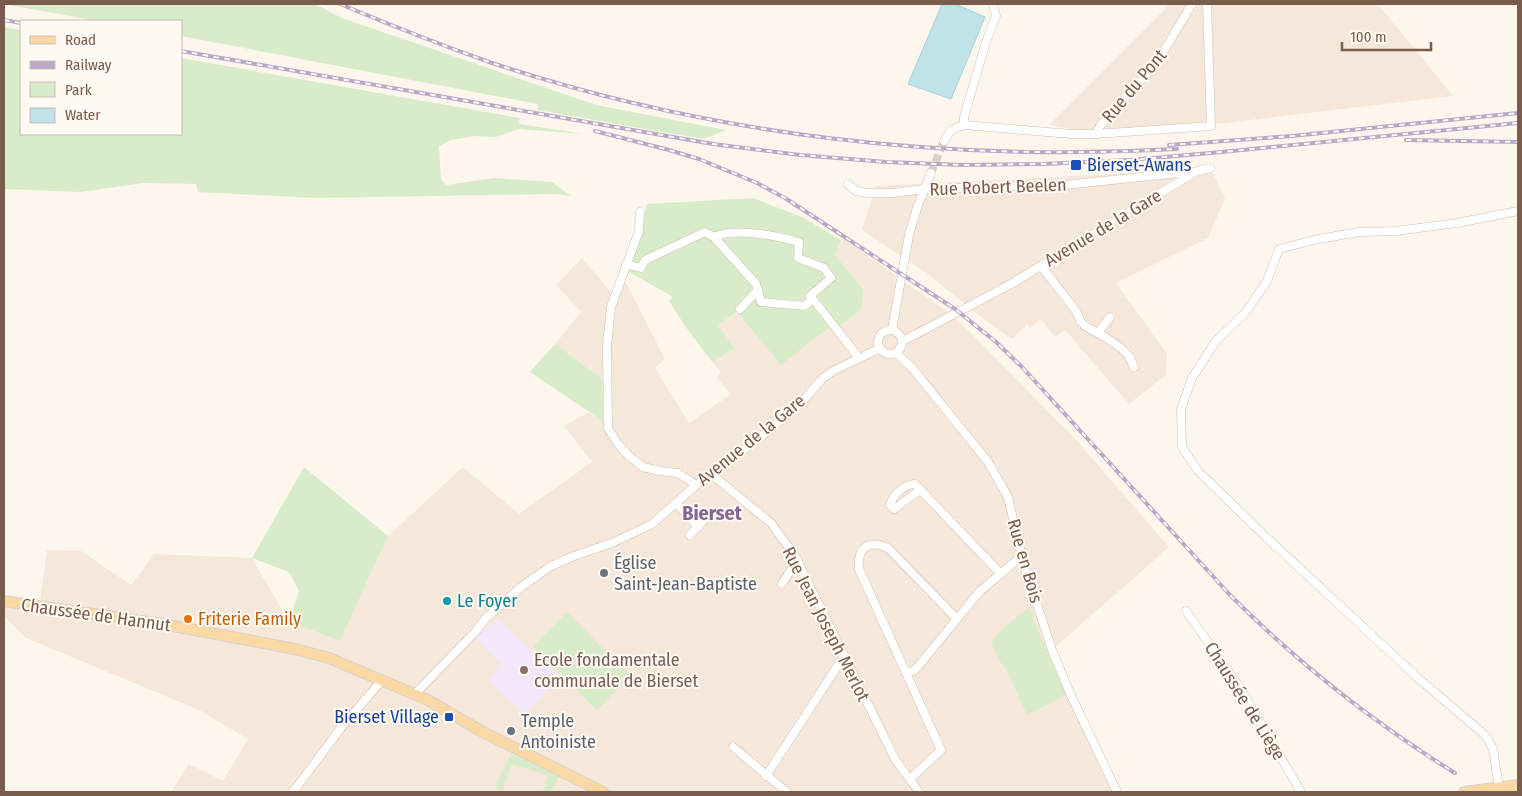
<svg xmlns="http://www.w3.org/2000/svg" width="1522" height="796" viewBox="0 0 1522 796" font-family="'Fira Sans Condensed',sans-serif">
<rect width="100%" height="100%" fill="#fdf6ec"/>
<g fill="#f5e8da">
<polygon points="1170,4 1378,4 1453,96 1216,124 1082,131 1049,125"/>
<polygon points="1211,169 1225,198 1208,238 1116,283 1167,354 1166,375 1129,404 1065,330 1055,337 1041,319 1030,328 1027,324 1012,339 981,317 928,274 862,230 876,186"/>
<polygon points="844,239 955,317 1078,442 1169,547 1052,650 1114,792 171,792 189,764 223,781 248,739 199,710 26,638 4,616 4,605 40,601 47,550 81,551 131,585 154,554 252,558 289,622 340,641 388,536 463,467 519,514 592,462 564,426 589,412 603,421 602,379 555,344 581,312 556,285 582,258 615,297 623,277 665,359 655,368 689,423 731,394 717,378 721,372 713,363 734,348 717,325 738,312 781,364 828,327 832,332 863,289 835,255"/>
</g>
<polygon fill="#f3e8fa" points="497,619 561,677 525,714 488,682 500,663 476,638"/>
<g fill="#d8ecc9">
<polygon points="4,4 315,4 342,18 596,105 726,130 703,139 537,110 538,104 181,36 181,21 97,21"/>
<polygon points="4,27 21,30 21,134 181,134 181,58 520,118 519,124 584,134 518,129 496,137 475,136 451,140 439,146 441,179 446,185 494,178 552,182 571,196 557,194 315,198 198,192 196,184 143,183 80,192 4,189"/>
<polygon points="753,198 804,218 842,241 835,255 863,289 861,309 832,332 828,328 781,365 737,312 718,325 734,348 713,363 685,326 669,301 673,297 626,270 640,236 647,204"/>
<polygon points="555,344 602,379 603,421 530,372"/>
<polygon points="304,467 388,536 340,641 289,622 299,591 289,572 252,558"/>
<path d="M1030,607l4,14 32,74 -39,20 -22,-48 -4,-4 -10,-20c11,-16 24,-25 39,-36z"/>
<polygon points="567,612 630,676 597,710 533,646"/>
<polygon points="511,754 559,776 552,792 543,792 548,775 511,764 502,792 496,788 499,778"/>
</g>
<polygon fill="#bfe3e8" stroke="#a5d3da" points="942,4 955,4 985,17 951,99 908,84"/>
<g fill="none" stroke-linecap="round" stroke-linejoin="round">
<polyline stroke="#dcd0c4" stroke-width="8" stroke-dasharray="8 4" stroke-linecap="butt" points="931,173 944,141"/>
<defs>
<g id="minor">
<polyline points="964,125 964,117 986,42 996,16 993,4"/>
<polyline points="1096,134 1100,126 1156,64 1192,4"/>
<polyline points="944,141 951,130 964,125 1071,134 1096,134 1211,126 1207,4"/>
<polyline points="848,184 856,191 867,193 893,193 925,189 1064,185 1198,171 1210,168"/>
<polyline points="640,212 639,231 611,307 607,346 608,428 618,444 629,456 643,467 660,471 678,473 696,485"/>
<path d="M626,264l15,4 4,-8 60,-28 9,5c22,-10 62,-1 85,5l-1,16 26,10 7,10 -21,18 3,3 -9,7 -43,-4 -5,-18 -42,-47"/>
<polyline points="1041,266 1076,311 1081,322 1085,326 1105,337 1121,348 1129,356 1134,367"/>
<polyline points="813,299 859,358"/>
<polyline points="740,309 758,290"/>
<polyline points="892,330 909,235 917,208 931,173"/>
<circle cx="890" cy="342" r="12"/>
<polyline points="1098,333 1110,317"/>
<polyline points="903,341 1011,284 1195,172"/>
<polyline points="896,353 913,369 988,462 1008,497 1023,562 1052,650 1070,693 1117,792"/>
<polyline points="711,474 771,523 795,556 895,759 919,792"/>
<path d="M920,490l-26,19 -4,-4c3,-10 14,-21 25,-21l85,89"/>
<polyline points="676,503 698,527"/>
<polyline points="690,535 704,520"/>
<polyline points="782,584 797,560"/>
<polyline points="1186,611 1239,686 1301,792"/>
<polyline points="906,673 915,670 920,664 980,591 1017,560 1022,558"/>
<polyline points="415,694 476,631 486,618 521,587 551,566 574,556 612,543 652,524 696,485 762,436 799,405 823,378 833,371 880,348"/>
<polyline points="733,747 787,792"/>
<polyline points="766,776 844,656"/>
<path d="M910,779l31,-29 -82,-181c-2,-21 9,-30 29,-21l69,71"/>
<polyline points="1499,788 1493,749 1486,736 1418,678 1266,537 1198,471 1182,447 1181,409 1192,378 1216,341 1246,312 1267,281 1279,249 1314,240 1358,232 1396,231 1457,223 1518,211"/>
<polyline points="293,792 341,728 382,680"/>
</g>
<g id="major">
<polyline points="4,601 168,625 295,649 329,658 428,700 481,731 603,792"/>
<polyline points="1464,792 1518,785"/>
</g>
</defs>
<use href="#minor" stroke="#d1beb0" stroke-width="9"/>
<use href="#major" stroke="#dad1cd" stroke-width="12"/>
<use href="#minor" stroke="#fff" stroke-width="8"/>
<use href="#major" stroke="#fbd9a5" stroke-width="10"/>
<defs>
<g id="rail">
<path d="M340,4c50,21 101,41 152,59 220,73 454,99 685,86"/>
<polyline points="4,20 21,23"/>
<polyline points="181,51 713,144 800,155 886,162 963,165 1043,164 1130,160 1222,152 1518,123"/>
<path d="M595,131l74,19 30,9 58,24 28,15 170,111 41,33 26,25 208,228c69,69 141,126 225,178"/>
<polyline points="1406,140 1518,142"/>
<polyline points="1169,145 1292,136 1518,113"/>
</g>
</defs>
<use href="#rail" stroke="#b9a8c9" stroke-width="4"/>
<use href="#rail" stroke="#fffaf3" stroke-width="2" stroke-dasharray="5.5" stroke-linecap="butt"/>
</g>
<g fill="#1a4fb4" stroke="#fffaf3" stroke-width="2">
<rect x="1070" y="159" width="12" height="12" rx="2.5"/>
<rect x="444" y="712" width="10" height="10" rx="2.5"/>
</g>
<g fill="#6b7280" stroke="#fffaf3" stroke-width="2">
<circle cx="604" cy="573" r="5"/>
<circle cx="511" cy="731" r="5"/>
</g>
<circle fill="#0f9aa8" stroke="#fffaf3" stroke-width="2" cx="447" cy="601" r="5"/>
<circle fill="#e8710a" stroke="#fffaf3" stroke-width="2" cx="188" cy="619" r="5"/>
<circle fill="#8d6e63" stroke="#fffaf3" stroke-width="2" cx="524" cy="670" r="5"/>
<g text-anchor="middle" stroke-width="4" stroke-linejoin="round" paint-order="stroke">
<g font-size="18" fill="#7a5c4d" stroke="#fffaf3">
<text transform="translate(1134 86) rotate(-50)" y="6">Rue du Pont</text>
<text transform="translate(998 187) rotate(-2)" y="6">Rue Robert Beelen</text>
<text transform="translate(1103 228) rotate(-31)" y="6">Avenue de la Gare</text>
<text transform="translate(751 440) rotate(-39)" y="6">Avenue de la Gare</text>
<text transform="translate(1025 561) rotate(74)" y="6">Rue en Bois</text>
<text transform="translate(96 615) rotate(8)" y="6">Chaussée de Hannut</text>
<text transform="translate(826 624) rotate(63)" y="6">Rue Jean Joseph Merlot</text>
<text transform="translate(1245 701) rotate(58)" y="6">Chaussée de Liège</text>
</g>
<g font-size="18" fill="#164399" stroke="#fffaf3" text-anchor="start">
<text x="1087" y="171">Bierset-Awans</text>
<text x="439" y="723" text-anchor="end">Bierset Village</text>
</g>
<g font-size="18" fill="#5b616d" stroke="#fffaf3" text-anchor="start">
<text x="614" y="569">Église<tspan x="614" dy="21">Saint-Jean-Baptiste</tspan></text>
<text x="521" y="727">Temple<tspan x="521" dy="21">Antoiniste</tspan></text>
</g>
<g font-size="18" fill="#0d838f" stroke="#fffaf3" text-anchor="start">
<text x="457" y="607">Le Foyer</text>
</g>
<g font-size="18" fill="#c56008" stroke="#fffaf3" text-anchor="start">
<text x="198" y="625">Friterie Family</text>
</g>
<g font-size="18" fill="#785e54" stroke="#fffaf3" text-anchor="start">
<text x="534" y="666">Ecole fondamentale<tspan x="534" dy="21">communale de Bierset</tspan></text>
</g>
<g font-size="20" font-weight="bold" fill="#846695" stroke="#fffaf3">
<text x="712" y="520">Bierset</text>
</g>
</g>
<rect width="1522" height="796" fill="none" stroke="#7a5c4d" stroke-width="10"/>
<rect x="20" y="20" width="162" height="115" fill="#fffaf3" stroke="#cabbb1"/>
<rect x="30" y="36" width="25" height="8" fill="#fbd9a5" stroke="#cabbb1"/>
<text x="65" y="45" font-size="15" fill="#7a5c4d">Road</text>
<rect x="30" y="61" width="25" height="8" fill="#b9a8c9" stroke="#cabbb1"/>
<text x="65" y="70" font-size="15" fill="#7a5c4d">Railway</text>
<rect x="30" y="82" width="25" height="15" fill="#d8ecc9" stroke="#cabbb1"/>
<text x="65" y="95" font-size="15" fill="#7a5c4d">Park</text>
<rect x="30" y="108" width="25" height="15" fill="#bfe3e8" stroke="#cabbb1"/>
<text x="65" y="120" font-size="15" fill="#7a5c4d">Water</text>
<path d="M1342 42v8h89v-8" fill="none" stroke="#7a5c4d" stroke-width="2.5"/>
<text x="1350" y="42" font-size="15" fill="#7a5c4d" stroke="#fffaf3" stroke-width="4" paint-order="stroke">100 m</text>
</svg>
